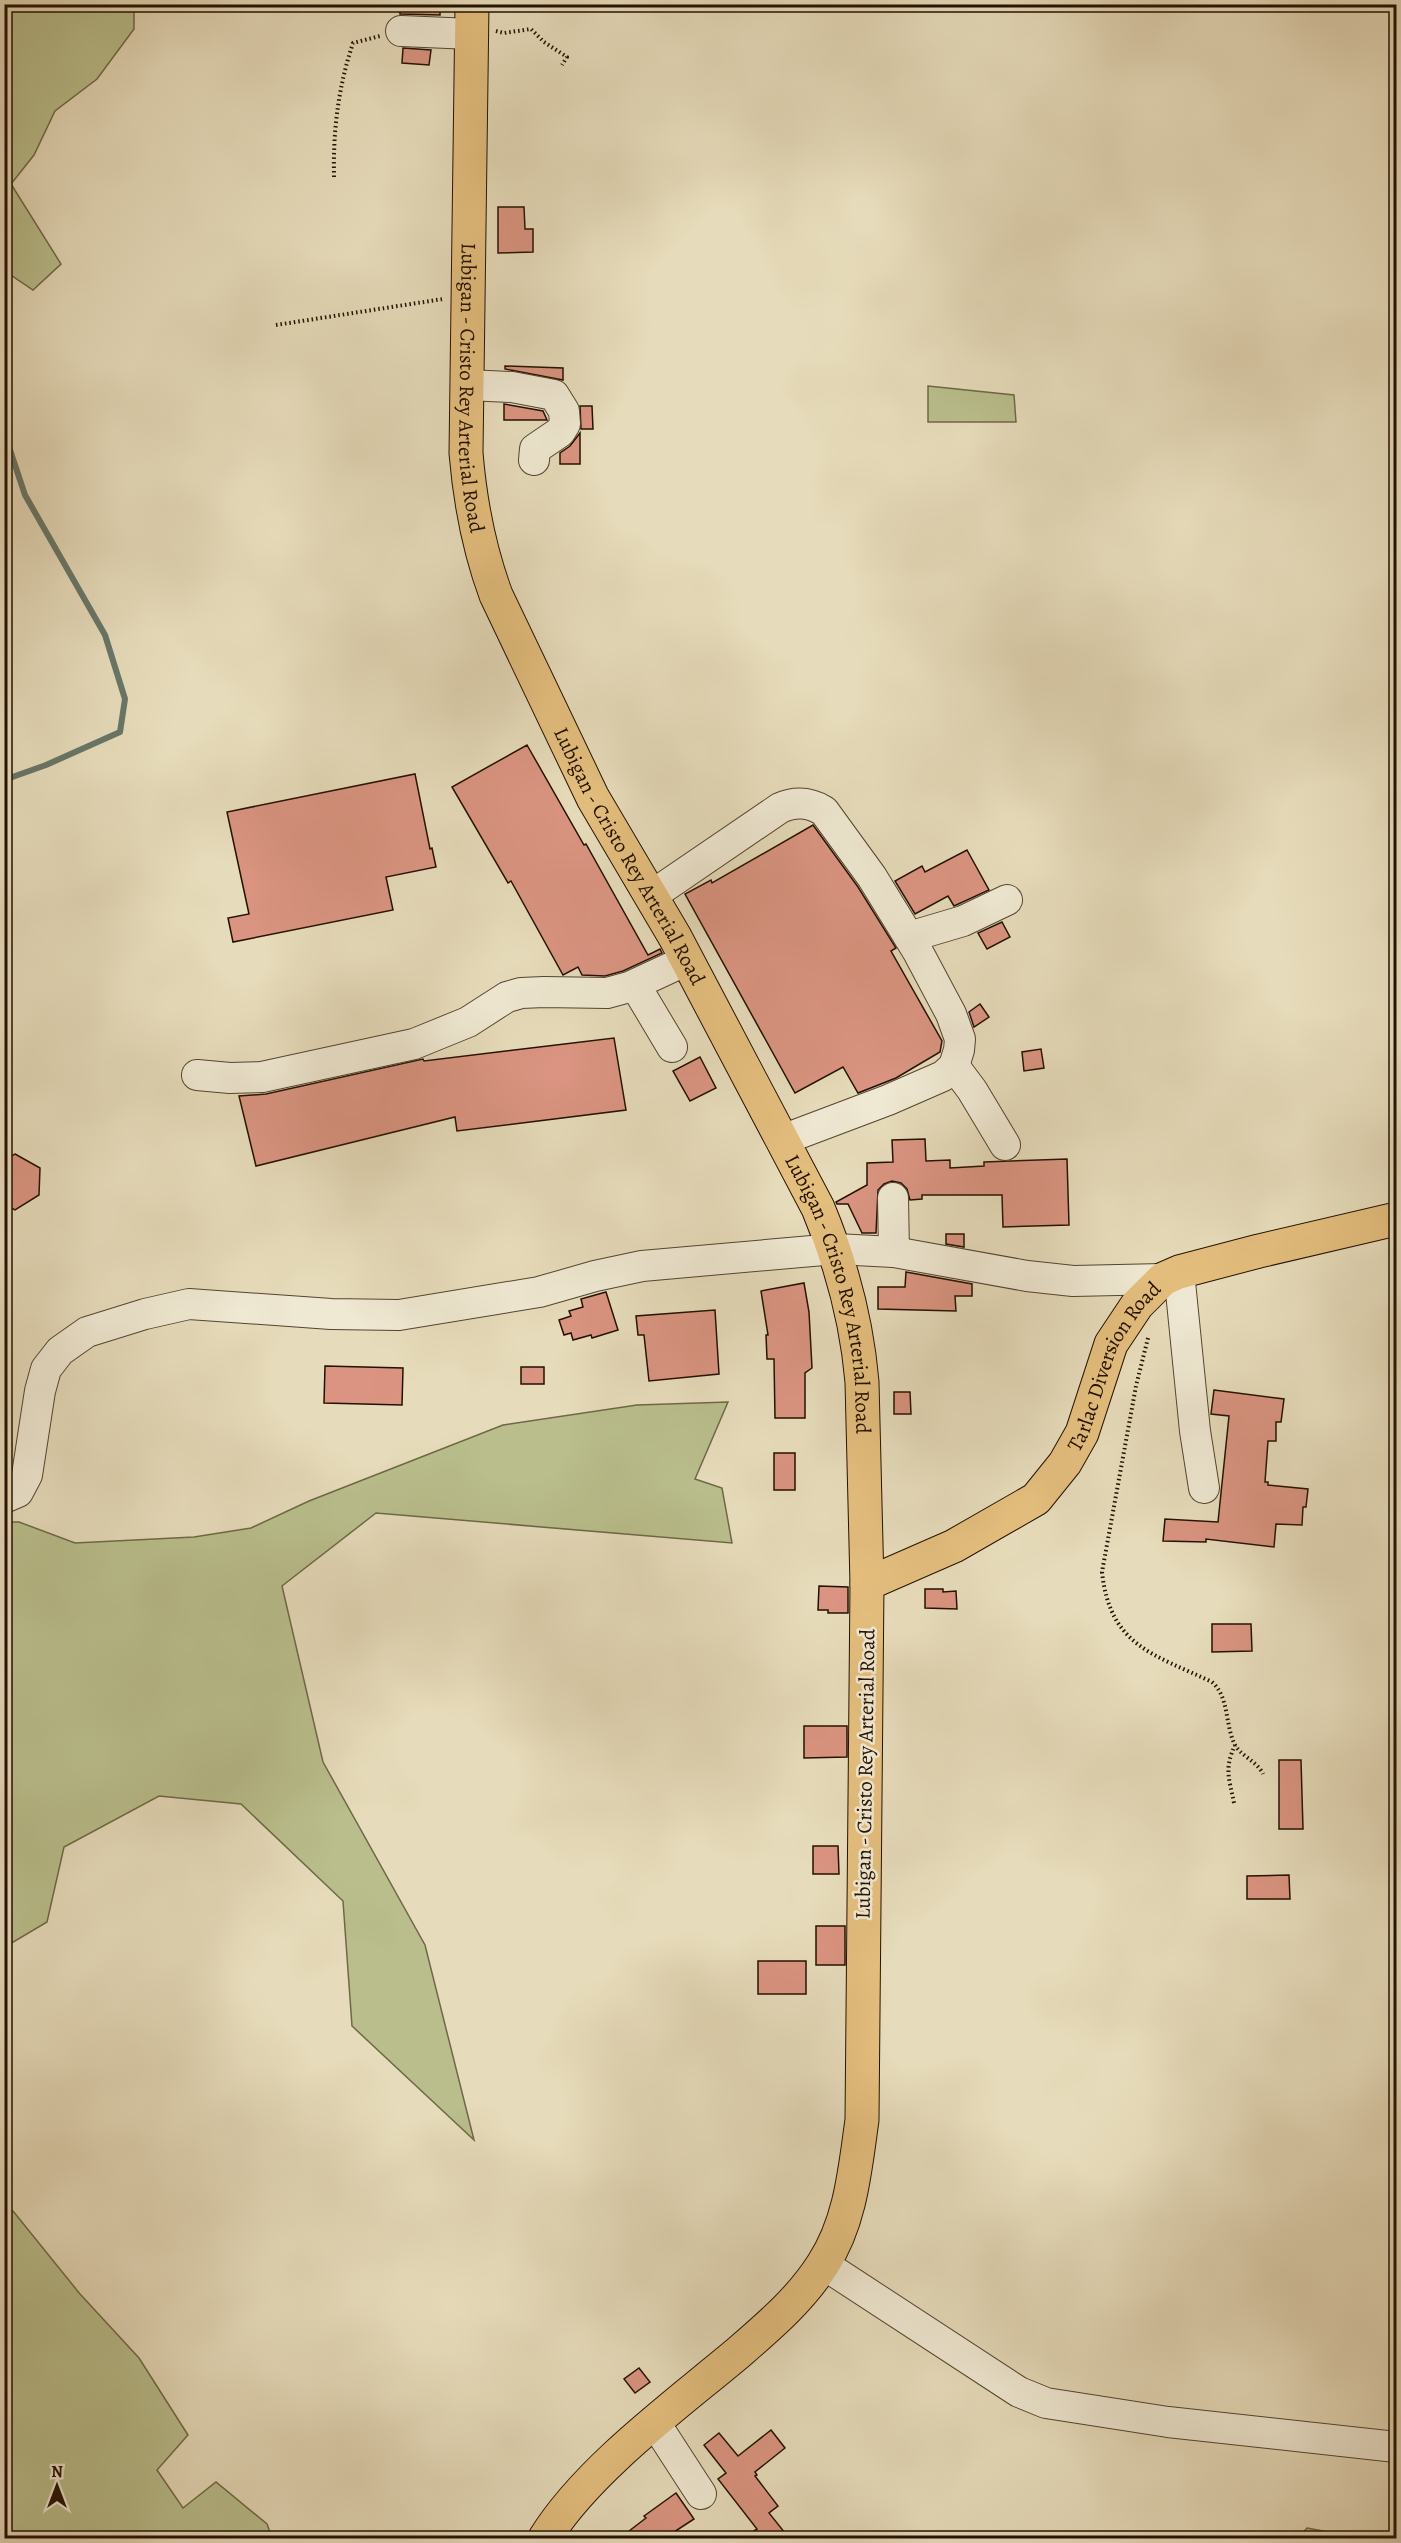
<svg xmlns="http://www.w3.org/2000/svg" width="1401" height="2543" viewBox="0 0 1401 2543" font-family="Alegreya,serif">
<rect width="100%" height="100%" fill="#e6dbba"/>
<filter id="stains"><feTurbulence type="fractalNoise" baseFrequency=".00333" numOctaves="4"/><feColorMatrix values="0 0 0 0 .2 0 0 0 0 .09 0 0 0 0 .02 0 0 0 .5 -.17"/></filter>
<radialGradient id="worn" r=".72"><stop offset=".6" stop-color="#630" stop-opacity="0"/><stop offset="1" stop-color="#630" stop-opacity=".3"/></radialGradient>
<g fill="#b9be8c" stroke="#6e6846" stroke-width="1.5">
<polygon points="4,5 134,5 134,29 97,79 55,111 34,155 11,184 61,264 33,290 5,271"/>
<polygon points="928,386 1014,395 1016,422 928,422"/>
<polygon points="728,1402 695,1479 722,1488 732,1543 376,1513 282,1586 323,1762 425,1945 474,2140 352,2026 343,1901 241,1804 159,1796 64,1847 47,1922 5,1947 5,1522 19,1522 75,1543 194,1537 251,1528 309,1501 503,1425 637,1405"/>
<polygon points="5,2211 13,2211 80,2294 139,2358 188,2435 157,2470 183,2508 216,2482 267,2524 272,2538 5,2538"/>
<polygon points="1307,2528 1360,2538 1298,2538"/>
</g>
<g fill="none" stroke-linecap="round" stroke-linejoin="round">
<polyline stroke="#687769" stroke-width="6" points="4,432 25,495 105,635 125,699 120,732 46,765 4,780"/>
</g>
<g fill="#da9481" stroke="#231101" stroke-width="1.5">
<polygon points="400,4 440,4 440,15 400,14"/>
<polygon points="403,48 431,50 429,65 402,63"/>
<polygon points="498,207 524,207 525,229 533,229 533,252 498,253"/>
<polygon points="505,366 563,368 563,380 505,369"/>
<polygon points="504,404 543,411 547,420 504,420"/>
<polygon points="580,406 592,406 593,429 581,429"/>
<polygon points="580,433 580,464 560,464 560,453 570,446"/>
<polygon points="527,745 584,845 586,844 648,955 660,949 662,953 623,971 605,976 582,975 578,967 563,975 511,881 508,883 452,787"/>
<polygon points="415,774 430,849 432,848 436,867 386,877 393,910 233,942 228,918 249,914 227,812"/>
<polygon points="813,825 858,887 896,948 891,951 942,1041 940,1052 896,1078 858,1093 843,1067 795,1093 685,894 711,880 712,883"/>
<polygon points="967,850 989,890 954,906 948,896 915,914 895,881 922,866 925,872"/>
<polygon points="1002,922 1010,937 987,949 978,933"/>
<polygon points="980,1004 989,1017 974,1027 969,1012"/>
<polygon points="614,1038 626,1110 457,1131 455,1117 256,1166 239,1096 266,1094 423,1059 424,1061"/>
<polygon points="1041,1049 1044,1068 1024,1071 1022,1052"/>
<polygon points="700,1057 716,1088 690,1101 673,1071"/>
<polygon points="925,1139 926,1161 950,1160 950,1168 984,1166 984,1162 1067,1159 1069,1225 1003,1227 1002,1195 922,1195 922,1199 910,1200 907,1189 901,1183 892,1181 884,1184 878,1190 876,1233 862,1233 848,1204 837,1204 836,1202 867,1185 867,1163 893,1162 892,1140"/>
<polygon points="15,1154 40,1168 39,1195 15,1210 4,1204 4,1160"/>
<polygon points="946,1234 964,1234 964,1247 946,1244"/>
<polygon points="906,1272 972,1284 972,1296 955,1296 956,1311 878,1309 878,1287 905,1287"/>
<polygon points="804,1283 809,1312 812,1368 805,1373 805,1418 775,1418 774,1359 767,1359 766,1335 768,1335 761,1291"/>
<polygon points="606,1292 618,1330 592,1338 591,1335 573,1340 571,1333 564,1335 559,1320 571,1316 569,1311 583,1307 581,1299"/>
<polygon points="715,1310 719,1374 649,1381 644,1335 638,1335 636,1316"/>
<polygon points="325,1366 403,1368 402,1405 324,1403"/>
<rect x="521" y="1367" width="23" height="17"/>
<polygon points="1214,1390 1284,1399 1281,1422 1276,1422 1276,1441 1268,1441 1265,1482 1268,1482 1268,1485 1308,1489 1306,1507 1303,1507 1302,1525 1276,1524 1274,1547 1206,1539 1206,1542 1163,1541 1165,1519 1218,1522 1229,1416 1211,1414"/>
<polygon points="894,1392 910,1392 911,1414 894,1414"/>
<rect x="774" y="1453" width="21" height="37"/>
<polygon points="819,1586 848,1587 848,1613 828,1613 828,1610 818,1610"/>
<polygon points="925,1589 943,1589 943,1592 956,1591 957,1609 925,1608"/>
<polygon points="1212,1624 1251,1624 1252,1651 1212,1652"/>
<polygon points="804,1726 847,1726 847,1757 804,1758"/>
<polygon points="1279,1760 1301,1760 1303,1829 1279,1829"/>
<polygon points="813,1846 838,1846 839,1874 813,1874"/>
<polygon points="1289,1875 1290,1899 1247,1899 1247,1876"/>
<rect x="816" y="1926" width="29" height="39"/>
<rect x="758" y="1961" width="48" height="33"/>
<polygon points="639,2368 650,2382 635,2393 624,2379"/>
<polygon points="771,2430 785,2448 755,2472 757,2475 755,2476 778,2506 769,2513 789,2538 743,2538 757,2529 718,2479 726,2473 704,2445 719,2433 738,2456"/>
<polygon points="676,2493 694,2519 674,2532 679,2538 620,2538 646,2518 644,2516"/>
</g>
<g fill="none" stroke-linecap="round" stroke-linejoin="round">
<defs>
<g id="minor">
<polyline points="401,31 472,34"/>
<polyline points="467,385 512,387 554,395 564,411 565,424 560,432 535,449 534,460"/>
<path d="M651,896l129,-88c16,-7 29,-6 44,3l48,66 46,75 33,62 9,25 -1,11 -5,16 -11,10 -55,24 -106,40"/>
<polyline points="909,937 963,921 1007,900"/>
<polyline points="635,985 672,1047"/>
<polyline points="954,1066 972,1090 1005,1145"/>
<polyline points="197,1075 230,1078 262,1077 414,1044 468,1022 507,997 521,993 544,992 607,993 629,987 687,960"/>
<polyline points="893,1198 894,1252"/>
<polyline points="1179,1272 1195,1431 1204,1488"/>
<polyline points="4,1498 18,1492 27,1475 40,1391 46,1369 60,1351 87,1332 145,1314 189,1304 331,1314 399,1315 539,1292 595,1276 642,1266 835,1249 894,1252 1027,1276 1073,1281 1163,1279"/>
<polyline points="823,2264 1019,2392 1046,2403 1168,2422 1396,2447"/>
<polyline points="655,2423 701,2494"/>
</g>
<g id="major">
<path id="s1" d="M472,4l-6,449c4,48 13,96 30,142l97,203 82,139 143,271c23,55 39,115 44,174l5,202 -5,536c-7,49 -11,101 -39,144 -22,35 -54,62 -85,89 -62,52 -151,117 -193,185"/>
<path id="s2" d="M867,1584l87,-38 82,-47 29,-36 17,-30 29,-89 26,-39 26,-26 16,-7 80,-21 137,-32"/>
</g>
</defs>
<use href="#minor" stroke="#54442f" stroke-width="32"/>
<use href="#major" stroke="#231101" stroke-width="35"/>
<g stroke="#231101" stroke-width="4" stroke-dasharray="1.5 3" stroke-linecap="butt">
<polyline points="496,31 504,33 531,29 544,42 567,57 562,65"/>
<path d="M334,177c-1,-46 4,-89 19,-134l27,-7"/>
<polyline points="276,325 443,299"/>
<path d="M1148,1338l-12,48 -34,186c8,74 51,82 110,110 17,15 13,41 22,61 6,13 23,18 29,31"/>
<path d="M1234,1803c-5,-25 -10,-34 1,-58"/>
</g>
<use href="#minor" stroke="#efe8d2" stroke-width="30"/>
<use href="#major" stroke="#e3be7d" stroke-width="33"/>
</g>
<g text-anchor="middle" stroke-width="5" stroke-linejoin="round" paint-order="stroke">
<g font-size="21" fill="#231101" stroke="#efe8d2">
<text dy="7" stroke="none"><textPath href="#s1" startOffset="384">Lubigan - Cristo Rey Arterial Road</textPath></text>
<text dy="7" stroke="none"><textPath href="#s1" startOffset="888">Lubigan - Cristo Rey Arterial Road</textPath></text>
<text dy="7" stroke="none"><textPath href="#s1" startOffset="1374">Lubigan - Cristo Rey Arterial Road</textPath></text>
<text dy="7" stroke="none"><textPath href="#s2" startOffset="345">Tarlac Diversion Road</textPath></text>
<text transform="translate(865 1774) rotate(-89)" y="7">Lubigan - Cristo Rey Arterial Road</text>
</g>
</g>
<rect width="1401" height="2543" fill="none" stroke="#e6dbba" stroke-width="24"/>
<rect x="6" y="6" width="1389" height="2531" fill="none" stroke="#231101" stroke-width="3"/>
<rect x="12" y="12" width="1377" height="2519" fill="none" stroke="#231101" stroke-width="1.5"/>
<g transform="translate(57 2486)" stroke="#efe8d2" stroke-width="4.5" paint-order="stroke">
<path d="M0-4.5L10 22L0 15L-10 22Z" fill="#231101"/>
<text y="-9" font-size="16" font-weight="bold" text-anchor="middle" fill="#231101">N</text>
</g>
<rect width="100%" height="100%" filter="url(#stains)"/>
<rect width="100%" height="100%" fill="url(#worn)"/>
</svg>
